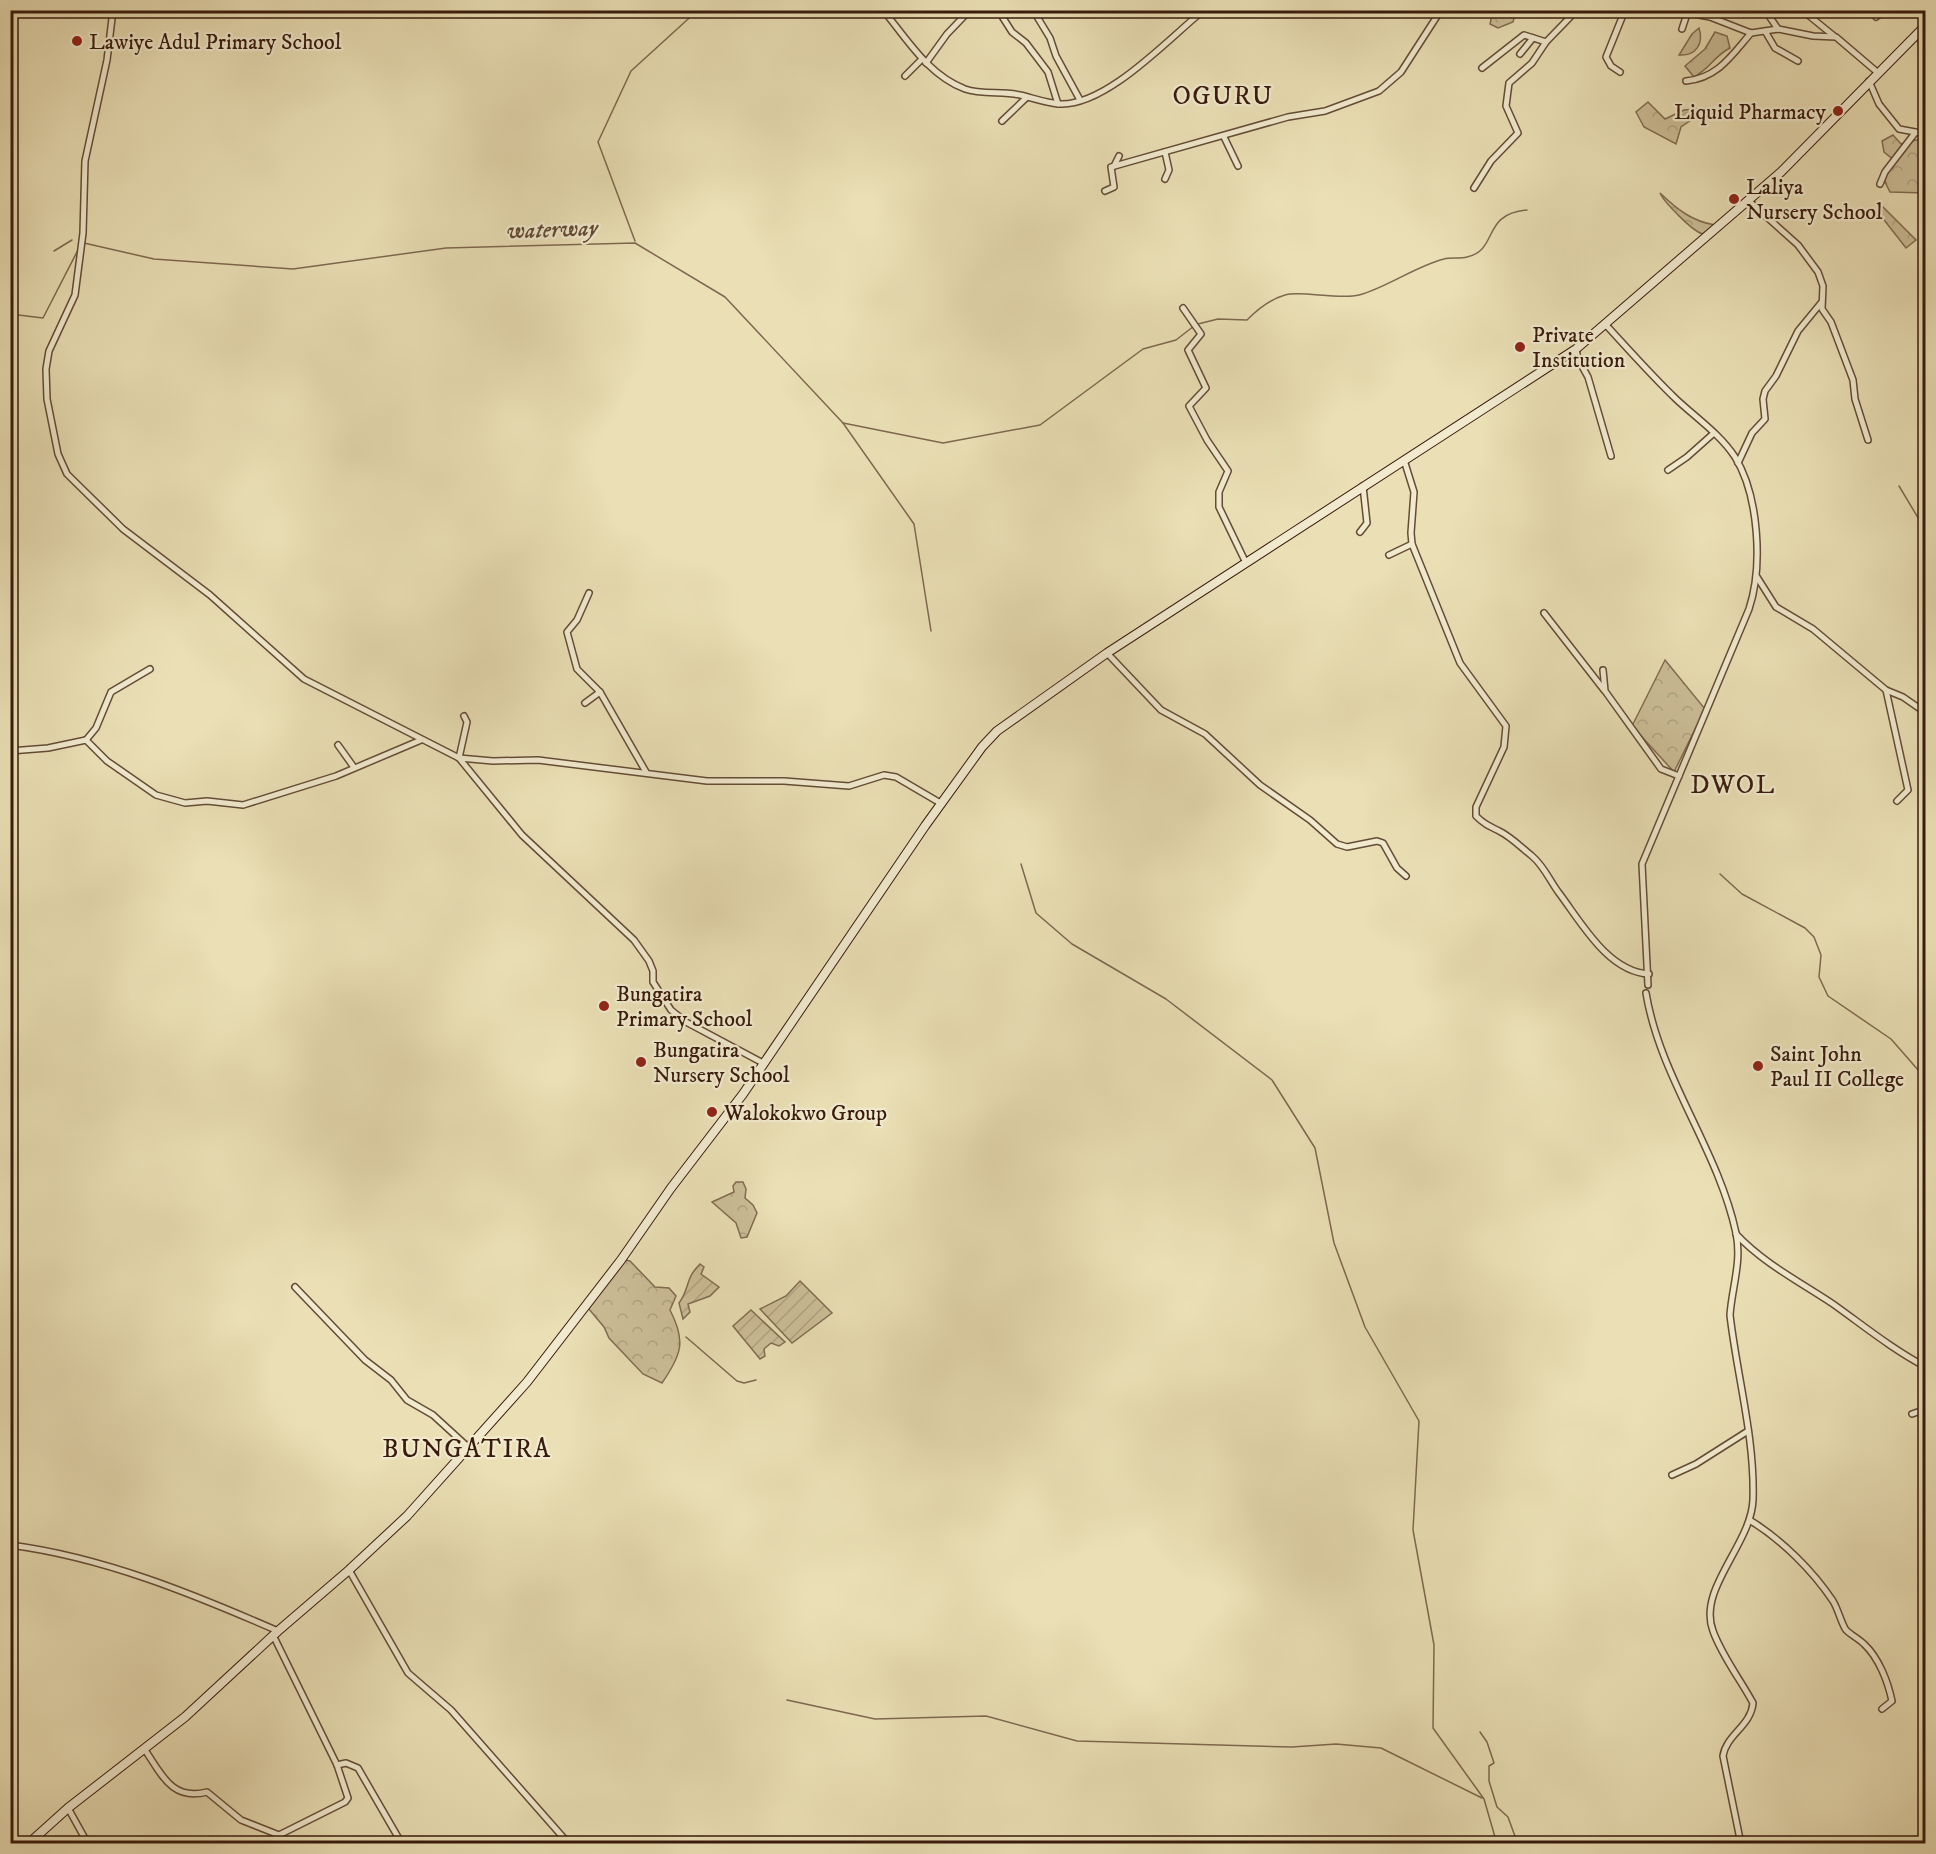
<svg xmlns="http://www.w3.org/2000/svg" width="1936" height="1854" viewBox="0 0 1936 1854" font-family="'IM FELL DW Pica',serif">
<defs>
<pattern id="forest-crowns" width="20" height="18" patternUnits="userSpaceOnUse" patternTransform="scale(1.5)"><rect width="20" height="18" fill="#ccbe98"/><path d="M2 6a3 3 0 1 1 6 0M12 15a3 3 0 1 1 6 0" fill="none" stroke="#b0a382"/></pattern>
<pattern id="garden-furrows" width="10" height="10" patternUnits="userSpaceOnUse" patternTransform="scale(1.5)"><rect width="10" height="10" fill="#ccbe98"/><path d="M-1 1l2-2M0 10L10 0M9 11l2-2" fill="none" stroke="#b0a382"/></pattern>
</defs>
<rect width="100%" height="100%" fill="#eadfb5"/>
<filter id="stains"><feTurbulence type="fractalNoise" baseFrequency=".00333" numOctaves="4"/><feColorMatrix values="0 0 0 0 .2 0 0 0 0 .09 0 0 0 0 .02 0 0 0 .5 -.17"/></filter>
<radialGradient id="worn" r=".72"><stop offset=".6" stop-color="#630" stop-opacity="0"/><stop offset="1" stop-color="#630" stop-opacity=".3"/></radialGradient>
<g fill="url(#forest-crowns)" stroke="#826c52" stroke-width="1.5">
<polygon points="1493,11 1516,11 1513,22 1498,28 1490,24"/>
<path d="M1699,28c5,16 -3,28 -20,27l13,-21z"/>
<path d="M1715,32l12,4 3,12c-16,8 -19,20 -36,29l-9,-11 20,-17z"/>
<polygon points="1648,102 1665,119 1684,110 1707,108 1704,115 1697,116 1681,127 1676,144 1644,127 1636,112"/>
<polygon points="1893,135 1901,144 1920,139 1925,141 1925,193 1890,192 1883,178 1895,161 1884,152 1882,141"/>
<path d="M1660,193c17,16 31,28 55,32l-12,9c-10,-2 -39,-32 -43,-41z"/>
<polygon points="1883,207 1916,240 1906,248 1877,211"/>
<polygon points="1665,660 1705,709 1674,772 1632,726"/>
<polygon points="736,1182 743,1182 746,1189 745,1198 753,1205 757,1213 747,1237 741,1238 736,1223 712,1202 734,1192 733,1186"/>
<path d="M625,1260l5,1 25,26 14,1 7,8 -6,14c16,31 12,44 -8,73l-19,-9 -34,-36 -5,-11 -16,-19z"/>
</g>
<g fill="url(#garden-furrows)" stroke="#826c52" stroke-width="1.5">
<path d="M700,1264l4,3 -3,7 18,13 -9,9 -22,8 2,8 -7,7 -4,-16c12,-17 5,-23 21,-39z"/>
<polygon points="800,1281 832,1313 792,1343 760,1309 786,1296"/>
<polygon points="751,1310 785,1342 779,1346 771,1343 764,1349 765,1356 760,1359 733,1326"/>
</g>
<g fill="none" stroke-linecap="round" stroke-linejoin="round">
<g stroke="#7e684f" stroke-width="1.5">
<polyline points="635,241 598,142 631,71 698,10"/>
<polyline points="84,243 154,259 293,269 446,248 635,243 725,297 843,423 914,524 931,631"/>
<polyline points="54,251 72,240"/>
<polyline points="10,314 43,318 79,248"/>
<path d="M1198,324l20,-5 29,1c10,-10 24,-21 38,-25 14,-5 54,5 74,0 27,-7 57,-29 85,-36 7,-2 16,0 23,-2 32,-7 14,-43 60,-47"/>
<polyline points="843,423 943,443 1040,425 1143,349 1176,340 1194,326"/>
<polyline points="1899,486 1920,521 1926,543"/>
<polyline points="1021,864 1036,913 1072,944 1166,999 1272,1080 1315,1148 1334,1243 1365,1327 1419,1421 1413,1530 1434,1645 1433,1728 1484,1799 1497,1844"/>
<polyline points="1720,874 1742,894 1805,928 1814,937 1821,955 1819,977 1828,996 1891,1039 1926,1079"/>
<polyline points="686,1337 737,1381 744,1383 756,1380"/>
<polyline points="787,1700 875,1719 986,1716 1077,1741 1292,1747 1336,1744 1381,1748 1482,1798"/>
<polyline points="1480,1732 1487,1742 1494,1763 1489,1766 1489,1781 1497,1807 1508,1817 1516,1839 1523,1844"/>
</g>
<defs>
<g id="street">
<polyline points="113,10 107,60 85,161 83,233 75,295 49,351 46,369 47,399 58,454 67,474 123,529 210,595 304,679 459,758 522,835 634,940 649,961 653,971 653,982 671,1010 686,1022 763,1063"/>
<path d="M883,10c24,29 45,65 82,79 17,6 37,2 55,6 13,3 26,8 40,9 47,2 109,-66 144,-94"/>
<polyline points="998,10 1012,32 1026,43 1048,72 1058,104"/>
<polyline points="1033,10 1050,38 1056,56 1080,100"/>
<polyline points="1673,10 1710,17 1751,33 1778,29 1813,36 1836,37 1877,72"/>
<polyline points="1765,10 1778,29"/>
<polyline points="1802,10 1834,36"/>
<polyline points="1876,17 1886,10"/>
<polyline points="1682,29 1687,14"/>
<polyline points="1765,31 1775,48 1798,61"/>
<polyline points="1920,31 1926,77"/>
<polyline points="1520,54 1533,38"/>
<polyline points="926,63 947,34 970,10"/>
<polyline points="1482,68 1524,35 1546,42"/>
<polyline points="1620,72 1611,66 1606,57 1625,10"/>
<polyline points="905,76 922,59"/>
<path d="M1686,81c32,-3 46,-26 65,-48"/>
<polyline points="1869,81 1879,104 1899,129 1926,134"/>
<polyline points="1002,121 1026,98"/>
<polyline points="1224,137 1238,166"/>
<polyline points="1165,152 1169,170 1165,179"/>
<polyline points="1114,166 1119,156"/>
<polyline points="1880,184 1885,172 1915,133"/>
<polyline points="1474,188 1491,161 1518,133 1506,106 1509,83 1532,63 1546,42 1577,10"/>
<polyline points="1105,191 1114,187 1111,167 1288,117 1325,111 1379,91 1401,72 1441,10"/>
<polyline points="1749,201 1798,245 1818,272 1823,286 1822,309 1831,322 1853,380 1855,399 1868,440"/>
<polyline points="1183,308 1201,334 1188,350 1206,388 1189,406 1207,440 1228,471 1219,492 1219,507 1246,563"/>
<path d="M1606,325c23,25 45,50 70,74 19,18 44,35 59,58 24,39 28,110 14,152l-107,255 6,121"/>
<polyline points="1576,349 1578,359 1588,377 1611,456"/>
<path d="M1404,460l10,32 -3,41 1,11 48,119 46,63 -2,21 -28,60v9c8,8 13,10 23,15 11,5 23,17 33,25 12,10 18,25 27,37 22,29 49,79 90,81"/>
<polyline points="1738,463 1752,433 1765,419 1763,399 1765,391 1776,376 1798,331 1821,303"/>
<polyline points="1668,470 1687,457 1714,433"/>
<polyline points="1360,532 1367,523 1363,486"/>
<polyline points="1389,555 1412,544"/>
<polyline points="1757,577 1776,607 1813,629 1886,690 1903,697 1926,713"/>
<polyline points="1544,613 1604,690"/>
<polyline points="1107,653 1161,710 1205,734 1260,785 1310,820 1337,844 1347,847 1377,841 1383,843 1397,868 1406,876"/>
<polyline points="1603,670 1605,691 1661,769 1679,776"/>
<polyline points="1886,690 1908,790 1897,801"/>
<polyline points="600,692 646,772"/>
<polyline points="585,703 600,692 577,669 567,632 577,620 589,593"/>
<polyline points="464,716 467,722 459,758 493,761 538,760 707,781 784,781 849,786 884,775 896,777 942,804"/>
<polyline points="86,740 96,728 111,692 150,669"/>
<polyline points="338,745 353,766"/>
<polyline points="10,751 48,748 86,740 107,761 156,795 185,803 207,801 243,805 336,776 421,740"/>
<path d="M1646,993c14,85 72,156 90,240 6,29 -4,54 -6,82 7,61 25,123 23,185 -2,45 -56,89 -40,131 9,25 27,48 40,72 -2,23 -27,32 -30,53l18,88"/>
<path d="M1736,1234c27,29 64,48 97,70 31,22 59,45 93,63"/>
<polyline points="295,1287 365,1360 391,1380 407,1400 433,1415 468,1447"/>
<polyline points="1912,1414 1926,1409"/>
<polyline points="1672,1475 1696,1464 1748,1431"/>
<path d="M1751,1521c31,19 62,50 82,80 5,8 9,24 13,29 5,5 13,9 18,14 15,14 24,38 28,57l-10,8"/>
<path d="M10,1545c93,12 183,49 268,86"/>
<polyline points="349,1570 408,1673 451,1710 569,1844"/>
<path d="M145,1750c17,25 27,51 62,42l34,28 38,15 66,-33 3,-4 -11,-33 -64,-130"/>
<polyline points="337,1765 346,1763 358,1768 402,1844"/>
<polyline points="68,1808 88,1844"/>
</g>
<polyline id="secondary" points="28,1844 68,1808 185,1717 278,1631 349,1570 407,1516 527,1382 621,1260 671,1188 743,1094 925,826 982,747 997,731 1107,653 1576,349 1781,172 1926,25"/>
</defs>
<use href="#street" stroke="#644c36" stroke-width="8"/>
<use href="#secondary" stroke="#381b0c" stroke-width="10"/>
<use href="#street" stroke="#f1eacf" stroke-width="5"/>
<use href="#secondary" stroke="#f1eacf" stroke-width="8"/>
</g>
<g fill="#8f2418" stroke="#f1eacf" stroke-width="2">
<circle cx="77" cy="41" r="6"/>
<circle cx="1838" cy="111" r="6"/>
<circle cx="1734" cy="199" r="6"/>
<circle cx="1520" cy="347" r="6"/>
<circle cx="604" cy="1006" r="6"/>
<circle cx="641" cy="1062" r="6"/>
<circle cx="1758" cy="1066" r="6"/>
<circle cx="712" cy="1112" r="6"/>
</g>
<g text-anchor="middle" stroke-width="4.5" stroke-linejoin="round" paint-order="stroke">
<g font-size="22" fill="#381b0c" stroke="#f1eacf" text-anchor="start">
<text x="89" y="49">Lawiye Adul Primary School</text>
<text x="1826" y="119" text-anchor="end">Liquid Pharmacy</text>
<text x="1746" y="194">Laliya<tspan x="1746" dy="25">Nursery School</tspan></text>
<text x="1532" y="342">Private<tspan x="1532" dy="25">Institution</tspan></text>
<text x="616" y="1001">Bungatira<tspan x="616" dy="25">Primary School</tspan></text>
<text x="653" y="1057">Bungatira<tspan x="653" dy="25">Nursery School</tspan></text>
<text x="1770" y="1061">Saint John<tspan x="1770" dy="25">Paul II College</tspan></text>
<text x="724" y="1120">Walokokwo Group</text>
</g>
<g font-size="24" font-style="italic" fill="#614833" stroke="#f1eacf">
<text transform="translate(552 229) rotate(-2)" y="8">waterway</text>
</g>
<g font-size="26" letter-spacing="1.5" fill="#381b0c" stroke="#f1eacf">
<text x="1223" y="104">OGURU</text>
<text x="1733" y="793">DWOL</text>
<text x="467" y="1457">BUNGATIRA</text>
</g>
</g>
<rect width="1936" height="1854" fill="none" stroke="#eadfb5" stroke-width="36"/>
<rect x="12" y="12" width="1912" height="1830" fill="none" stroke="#381b0c" stroke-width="3"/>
<rect x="18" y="18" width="1900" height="1818" fill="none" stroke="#381b0c" stroke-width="1.5"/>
<rect width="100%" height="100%" filter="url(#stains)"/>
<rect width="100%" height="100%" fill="url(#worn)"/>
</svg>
